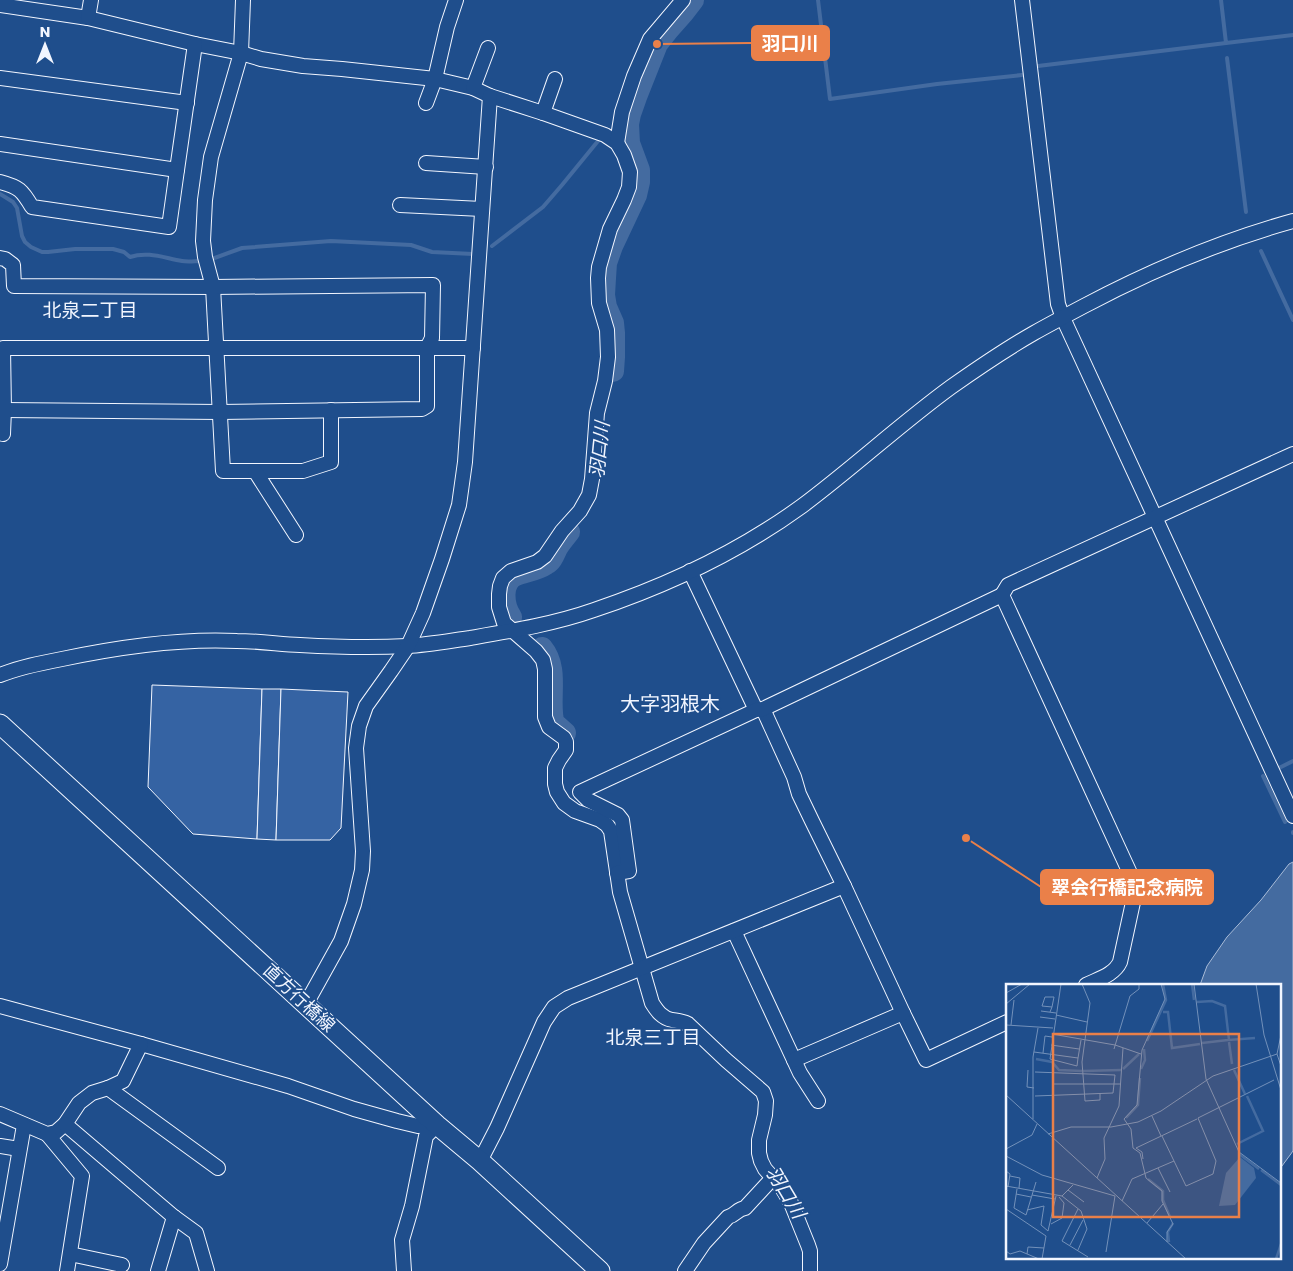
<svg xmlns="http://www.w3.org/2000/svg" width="1293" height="1271" viewBox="0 0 1293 1271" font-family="Poppins,'Noto Sans JP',sans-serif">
<rect width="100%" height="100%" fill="#1f4e8c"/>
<polygon fill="#446ba0" stroke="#a8bbd7" points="1293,862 1293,1151 1279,1170 1279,985 1200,985 1207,966 1227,937 1261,900 1289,864"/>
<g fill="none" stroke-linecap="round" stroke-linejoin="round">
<g stroke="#446ba0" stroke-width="4">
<polyline points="818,0 830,99 937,84 1022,75"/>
<polyline points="1221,0 1226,43 1293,35"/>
<polyline points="1227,58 1246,212"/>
<polyline points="1038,66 1226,43"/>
<path d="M0,194l13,8 4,6 5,28 3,6 6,5 11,5h6l27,-3h38l11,3 6,5c18,-6 34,1 52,4 6,1 13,0 20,0"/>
<polyline points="492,246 543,207 562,185 598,141"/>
<polyline points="1261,251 1293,320"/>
<polyline points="209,260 242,248 331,241 411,245 432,252 473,254"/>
<polyline points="1279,768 1293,761"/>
<polyline points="1263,776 1285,822"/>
<polyline points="1293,832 1293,833"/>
</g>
<g stroke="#446ba0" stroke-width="22">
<polyline points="613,371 614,357 614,333 613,323 606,307 604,295 605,278 606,263 612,246 636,195 639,182 639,170 629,143 628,124 630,114 636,97 657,44 668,30 683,13 693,0"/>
<path d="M511,617c-8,-12 -11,-35 5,-42 10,-4 21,-5 30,-11 6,-3 8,-10 11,-16 3,-5 8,-11 12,-16"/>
<path d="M542,648c17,21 6,48 11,73l3,4 9,8"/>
</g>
</g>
<g fill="#3563a3" stroke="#f2f6ff">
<polygon points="152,685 262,689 257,839 193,834 148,787"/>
<polygon points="262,689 281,689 276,840 257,839"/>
<polygon points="281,689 348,692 341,828 330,840 276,840"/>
</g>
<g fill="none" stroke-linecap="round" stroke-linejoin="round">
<defs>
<g id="minor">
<polyline points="243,0 241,53 211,157 205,200 203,241 205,257 213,287 223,471 303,471 331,462 331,410"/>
<polyline points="1022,0 1058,304 1063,318 1293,816"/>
<path d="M0,5l88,13 107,26 46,9 20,6 42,7 39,3 93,10 38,9 17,8 53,17 62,22 12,8 7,12 6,17 -1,15 -5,13 -14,29 -11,38 -1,11 1,25 8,27 1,27 -3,24 -8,32 -5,66 -3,16 -9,16 -18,20 -17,25 -8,6 -26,9 -8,7 -3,8 -1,8v13l5,16 32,28 7,9 2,9v48l4,10 15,11 2,4v8l-7,10 -4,8v16l2,8 7,11 11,8 25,9 7,5 4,6 9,61 32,111c5,8 10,15 20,17 6,1 10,1 16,4l38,36 37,32 3,9 -1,14 -6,25v13l2,8 4,8 17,19 9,15 17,42 2,6v20"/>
<polyline points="88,18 91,0"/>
<polyline points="0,78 187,103"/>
<polyline points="473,88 488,48"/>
<polyline points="426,103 435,79 447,27 456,0"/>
<polyline points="543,113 555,79"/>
<polyline points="617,143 622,112 634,76 650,39 683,0"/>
<polyline points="0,144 177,170 195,44"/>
<polyline points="426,163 486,167"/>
<path d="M0,182c19,5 22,8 32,25l137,20 8,-57"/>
<polyline points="400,205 482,209"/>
<polyline points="0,258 5,259 13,265 14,286 213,287 433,285 432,338 427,348 427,406 422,409 220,412 4,410"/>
<polyline points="0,433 3,434 4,410 3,348 473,348"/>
<polyline points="255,471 296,535"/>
<polyline points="690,571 756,710"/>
<path d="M0,675c20,-8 41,-12 62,-16 57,-12 116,-21 175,-18 21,0 42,3 63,4 36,2 71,3 107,1 20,-1 42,-5 63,-8 41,-7 84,-14 124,-28 72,-24 146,-59 208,-104 51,-38 97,-81 149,-119 27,-19 55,-38 83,-54 16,-9 33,-18 50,-27 66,-35 137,-65 209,-85"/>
<polyline points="763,709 794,777 799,794 812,821 844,886 903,1013 926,1060 1007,1022"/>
<polyline points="617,873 629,871 622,820 618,815 588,800 580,792 756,710 763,709 1002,595"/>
<polyline points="734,931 800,1073 818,1101"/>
<path d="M1086,985c12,-6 28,-10 34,-23l15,-69v-9l-133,-289 6,-10 285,-131"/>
<polyline points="306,1004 341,941 354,904 362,870 363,851 356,748 359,726 366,706 391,671 408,646 423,613 442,559 459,505 465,462 490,96"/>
<polyline points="0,1006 141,1044 288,1086 354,1109 397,1121 418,1126 437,1125"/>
<polyline points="794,1060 903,1013"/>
<polyline points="108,1088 218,1168"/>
<polyline points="0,1114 47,1134 56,1132 65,1124 79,1103 92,1093 108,1088 123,1081 141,1044"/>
<polyline points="65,1124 174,1217 196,1233 207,1271"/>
<polyline points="47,1134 82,1176 67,1271"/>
<polyline points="0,1146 19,1149"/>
<polyline points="480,1161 497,1128 544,1022 554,1007 568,998 844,886"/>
<polyline points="70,1254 122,1265"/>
<polyline points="0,1264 24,1125"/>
<polyline points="158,1271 174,1217"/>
<polyline points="404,1271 402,1240 412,1206 426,1136 437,1125"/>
<path d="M685,1271l19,-28 24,-26c8,-2 9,-8 17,-9l24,-26"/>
</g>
<polyline id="major" points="0,724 437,1125 480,1161 600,1271"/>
</defs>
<use href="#minor" stroke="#f2f6ff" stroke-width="16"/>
<use href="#major" stroke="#f2f6ff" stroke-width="21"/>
<use href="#minor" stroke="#1f4e8c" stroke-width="14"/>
<use href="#major" stroke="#1f4e8c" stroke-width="19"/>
</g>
<g text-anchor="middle" stroke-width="4" stroke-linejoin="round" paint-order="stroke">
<g font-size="18" fill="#f2f6ff" stroke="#1f4e8c">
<text transform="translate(299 998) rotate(43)" y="6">直方行橋線</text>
</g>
<g font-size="19" fill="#f2f6ff" stroke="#1f4e8c">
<text x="90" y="317">北泉二丁目</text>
<text x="653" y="1044">北泉三丁目</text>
</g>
<g font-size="19" font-style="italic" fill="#f2f6ff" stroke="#1f4e8c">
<text transform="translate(599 450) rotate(-84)" y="7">羽口川</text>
<text transform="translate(786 1192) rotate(59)" y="7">羽口川</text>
</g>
<g font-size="20" fill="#f2f6ff" stroke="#1f4e8c">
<text x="670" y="711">大字羽根木</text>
</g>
</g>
<g transform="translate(1006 984)">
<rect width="275" height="275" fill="#1f4e8c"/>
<path d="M234,173l14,11 2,10 -21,27 -16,1 7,-33z" fill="#446ba0"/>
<path fill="none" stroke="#446ba0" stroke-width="2.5" d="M186,0l2,16M191,18l15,-1 13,5 4,34 26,-2M157,28h5l4,36 28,-4M141,57l19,-41 -3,-16M223,58l3,22M196,59l26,-3M30,75l16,3 7,8 23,1M117,85l16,-15M135,85l4,-9 -1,-11M228,86l11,24M77,87l38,-1M120,134l12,-13 2,-27M231,160l26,-13 -16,-35M233,170l20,15M255,186l20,15M142,195l15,12v9l7,17M163,258l-1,-10 5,-9M270,275l5,-15"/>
<path fill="none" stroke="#7391ba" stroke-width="1" d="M55,0l-11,75 27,7 1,-8M76,0l8,19 -8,59 3,39 15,-1v-7M155,0l4,15 -23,51 -5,55 -13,14 7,10 2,19 7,5 6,25 16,13v10l11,23 -6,8v10M188,0l12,95 33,73 42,31M250,0l8,51 17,55M0,9l16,-9M0,20l24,-20M35,27l15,2M44,28l2,-5 2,-10h-9l-3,9 10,1M50,31l31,7M34,33l15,2M0,41l47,3M5,41l3,-25M46,50l63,11 26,9M275,51l-4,19 4,12M45,61l28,4M108,65l16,-53 9,-7v-5M28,68l44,6 3,-18M37,69l2,-17 7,1M22,86l-1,17 7,1M47,108v-8h68M0,111l180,164M29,112l78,-3 2,-18 -80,-3M146,132l9,20M27,135v-62l5,-29M42,150l23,-7h40l27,-5 23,-11 52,-35 64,-22M156,152l24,50 27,-12 3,-13 -18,-43 76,-38M0,165l26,-14 5,-11M0,172l36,19 73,21 -9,56M137,175l-1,-7 -6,-4 61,-29M152,184l12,24M0,187l4,3 -2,13M4,192l10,2 -1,10M91,194l8,-19 -1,-21 15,-32 4,-58M0,202l56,10 19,15 6,18 -9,21M11,205l-3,19 12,7 10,-33M62,206l16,12M10,210l15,3M26,211l23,4M56,212l11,-11M116,217l10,-22 42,-18M0,225l40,27 -4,23M72,225l-16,32 26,16M21,226l17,-4 -3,19 7,6 8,-35M141,239l16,-19M45,240l11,-6 2,-15 -5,-6M64,261l13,-25M0,267l4,3 10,-3 19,8M21,270l1,-7 16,1"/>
<path fill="#ea8049" fill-opacity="0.15" stroke="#ea8049" stroke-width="2.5" d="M47,50h186v183h-186z"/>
<rect width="275" height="275" fill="none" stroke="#f2f6ff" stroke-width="2.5"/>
</g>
<path fill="none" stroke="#ea8049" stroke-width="2" d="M657 44L752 43M966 838L1041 887"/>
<g fill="#ea8049" stroke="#1f4e8c" stroke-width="2">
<circle cx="657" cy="44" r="5"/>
<circle cx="966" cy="838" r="5"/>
</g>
<g fill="#ea8049" stroke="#ea8049" stroke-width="2">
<rect x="752" y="26" width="77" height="34" rx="5"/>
<rect x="1041" y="870" width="172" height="34" rx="5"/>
</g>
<g font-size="19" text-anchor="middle" font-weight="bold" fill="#fff">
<text x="790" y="50">羽口川</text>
<text x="1127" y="894">翠会行橋記念病院</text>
</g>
<g transform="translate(45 45)" stroke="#1f4e8c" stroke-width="4" paint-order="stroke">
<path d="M0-4L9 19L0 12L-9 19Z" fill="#f2f6ff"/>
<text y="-8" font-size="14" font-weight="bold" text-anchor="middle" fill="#f2f6ff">N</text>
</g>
</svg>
